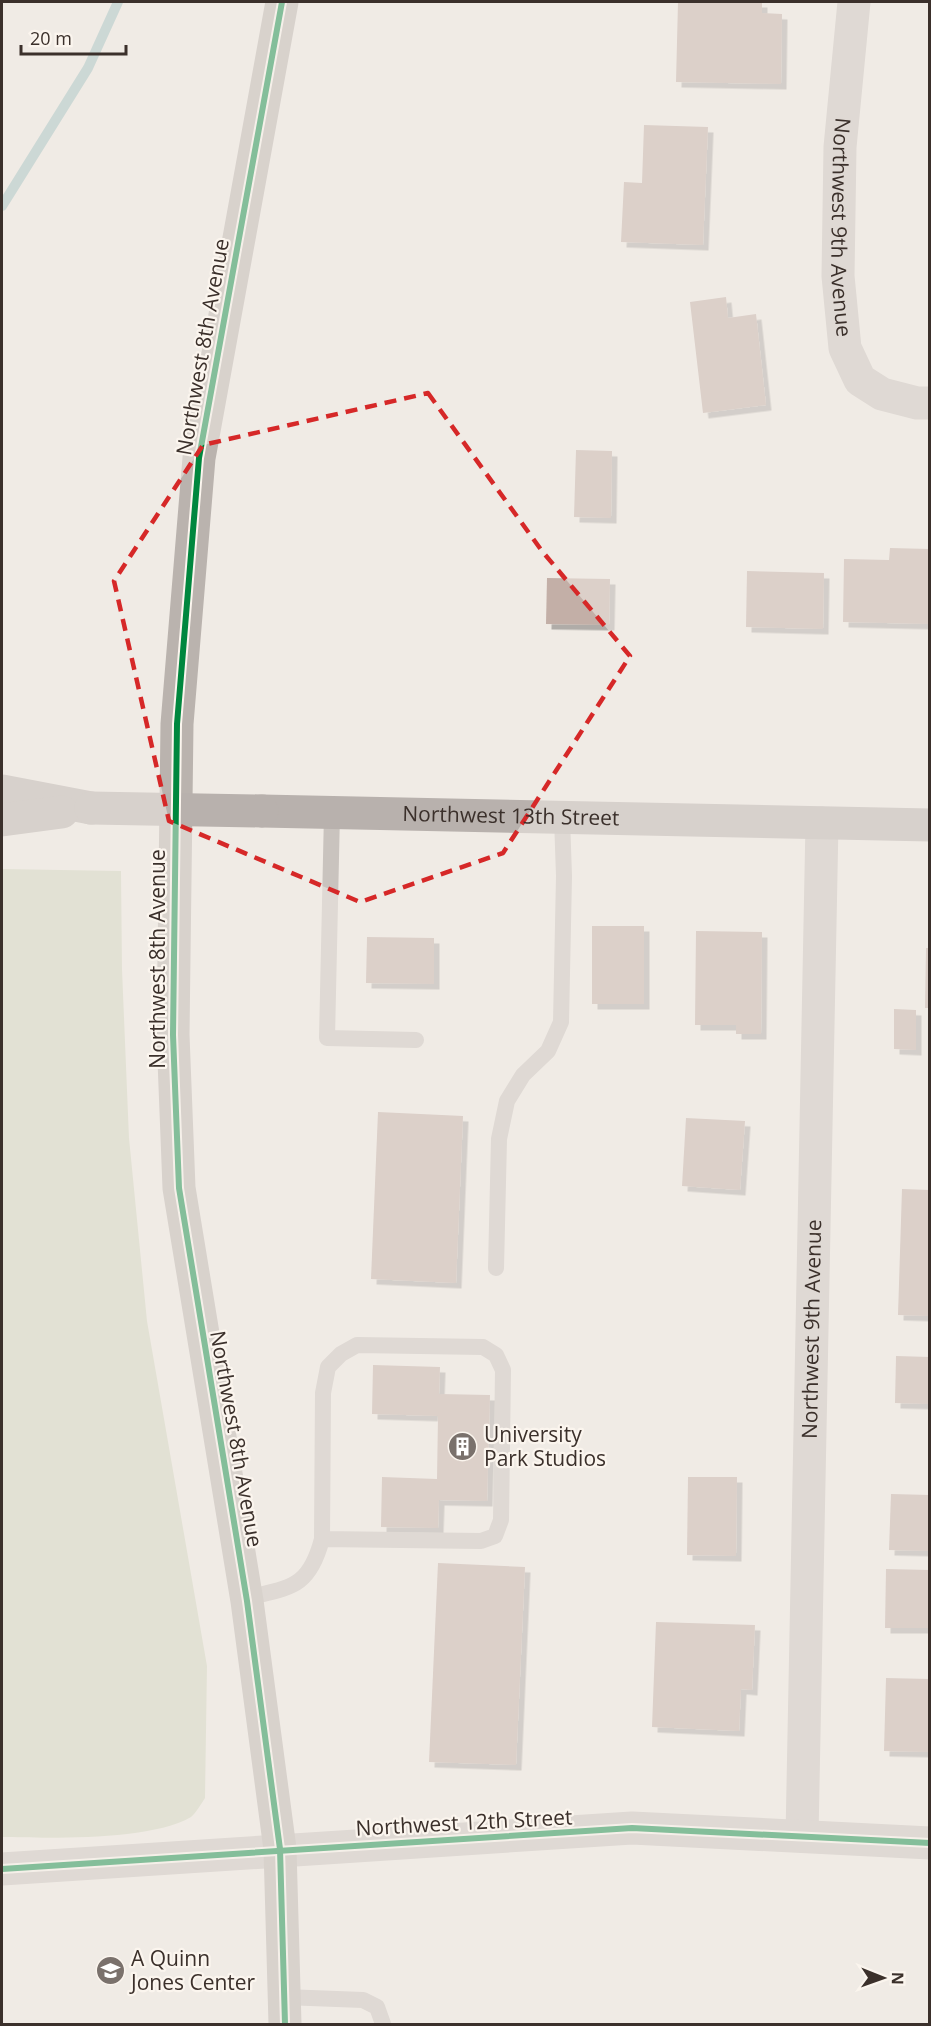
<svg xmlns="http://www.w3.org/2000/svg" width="931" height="2026" viewBox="0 0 931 2026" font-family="'Open Sans',sans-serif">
<defs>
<filter id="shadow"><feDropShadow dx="5.5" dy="5.5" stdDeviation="0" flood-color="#0004"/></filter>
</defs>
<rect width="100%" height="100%" fill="#f0ebe5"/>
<path fill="#d1d6bf" d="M2,869l119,2 1,98 7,169 18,183 60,345 -2,132c-4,6 -9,15 -14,19 -41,24 -142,21 -189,20z"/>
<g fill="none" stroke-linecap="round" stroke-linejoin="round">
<polyline stroke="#a1c2c1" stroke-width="10" points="2,206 88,68 118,2"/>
</g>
<g fill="#c3afa7" filter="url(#shadow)">
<polygon points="678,2 762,2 762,13 782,14 781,84 676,82"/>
<polygon points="644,125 708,127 703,245 621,242 624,182 642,183"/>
<polygon points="726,297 728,318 756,314 766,405 703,413 690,302"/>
<polygon points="576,450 612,451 611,518 574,517"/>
<polygon points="890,548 930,549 930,624 843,622 844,559 889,560"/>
<polygon points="747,571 824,573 823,629 746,627"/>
<polygon points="547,578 610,579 609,625 546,624"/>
<rect x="592" y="926" width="52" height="78"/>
<polygon points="696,931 762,932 761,1034 736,1034 736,1025 695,1025"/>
<polygon points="367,937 434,938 434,984 366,983"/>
<polygon points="926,948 930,948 930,1008 925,1008"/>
<polygon points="894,1009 916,1010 916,1050 894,1049"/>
<polygon points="378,1112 463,1116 456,1283 371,1279"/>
<polygon points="686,1118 745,1121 740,1190 682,1186"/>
<polygon points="902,1189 930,1190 930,1316 898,1315"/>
<polygon points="896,1356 930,1357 930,1404 895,1403"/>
<polygon points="373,1365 440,1367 439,1394 490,1395 487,1501 439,1500 438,1528 381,1527 382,1477 437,1479 438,1416 372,1414"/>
<polygon points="688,1477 737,1477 736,1556 687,1555"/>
<polygon points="891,1494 930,1495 930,1551 889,1550"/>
<polygon points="438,1563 525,1567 516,1765 429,1762"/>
<polygon points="886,1569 930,1570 930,1628 885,1628"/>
<polygon points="656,1622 755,1625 752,1690 741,1689 739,1731 652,1727"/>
<polygon points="886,1678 930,1679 930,1752 884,1751"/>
</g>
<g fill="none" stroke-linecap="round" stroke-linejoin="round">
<g stroke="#c9c3be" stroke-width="16">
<polyline points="332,813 327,1038 416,1040"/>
<polyline points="496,1268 499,1139 507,1101 523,1075 548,1051 561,1022 564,876 562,818"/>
<path d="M247,1598c44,-11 62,-10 75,-59l159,2 14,-5 6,-16 2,-150 -7,-15 -13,-8 -126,-2 -16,9 -13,13 -5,26 -1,146"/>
<polyline points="284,1997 363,2000 377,2007 383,2024"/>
</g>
<g stroke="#c9c3be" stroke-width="33">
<path id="s1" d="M854,2l-14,145 -2,129 7,72 15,32 22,14 35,9h13"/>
<path id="s2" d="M802,1836l20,-1013"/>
<polyline points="2,1869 632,1828 930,1843"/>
</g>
<polyline stroke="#bab3ae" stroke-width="33" points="282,2 199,458 177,724 173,1035 179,1188 247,1601 280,1849 285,2024"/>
<g stroke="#b8b1ad" stroke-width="33">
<polyline points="2,791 91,808"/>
<path id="s3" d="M262,811l668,14"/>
<polyline points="2,820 62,812"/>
</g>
<polyline stroke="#b8b1ad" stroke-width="33" points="91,808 262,811"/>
<defs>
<g id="cycleway">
<polyline points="282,2 199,458 177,724 173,1035 179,1188 247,1601 280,1849 285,2024"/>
<polyline points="2,1869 632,1828 930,1843"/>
</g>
</defs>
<use href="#cycleway" stroke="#fbf5ee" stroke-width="10"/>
<use href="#cycleway" stroke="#00873e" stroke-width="6"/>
</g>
<path d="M0 0H931V2026H0ZM428,393l114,158 88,105 -127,197 -143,49 -191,-81 -55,-240 89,-136z" fill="#f0ebe5" fill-opacity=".55" fill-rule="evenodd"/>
<path fill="none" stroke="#d62828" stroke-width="4.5" stroke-dasharray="12 8" stroke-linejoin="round" d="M428,393l114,158 88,105 -127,197 -143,49 -191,-81 -55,-240 89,-136z"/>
<defs>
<symbol id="building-disc" viewBox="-11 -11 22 22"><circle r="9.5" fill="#7a716c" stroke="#fbf5ee"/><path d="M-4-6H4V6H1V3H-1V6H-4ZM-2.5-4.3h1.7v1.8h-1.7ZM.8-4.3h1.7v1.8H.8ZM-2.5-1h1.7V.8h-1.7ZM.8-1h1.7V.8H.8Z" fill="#fff"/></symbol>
<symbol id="school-disc" viewBox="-11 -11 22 22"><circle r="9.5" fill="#7a716c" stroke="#fbf5ee"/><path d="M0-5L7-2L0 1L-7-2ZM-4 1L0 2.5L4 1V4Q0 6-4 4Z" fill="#fff"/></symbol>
</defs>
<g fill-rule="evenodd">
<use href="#building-disc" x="446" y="1430" width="33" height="33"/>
<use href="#school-disc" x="94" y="1954" width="33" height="33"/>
</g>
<g text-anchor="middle" stroke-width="4.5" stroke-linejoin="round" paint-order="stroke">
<g font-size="21" fill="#3b302b" stroke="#fbf5ee">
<text dy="7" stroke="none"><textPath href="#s1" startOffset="226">Northwest 9th Avenue</textPath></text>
<text transform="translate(203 347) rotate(-80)" y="7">Northwest 8th Avenue</text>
<text dy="7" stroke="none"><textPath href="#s3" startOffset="249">Northwest 13th Street</textPath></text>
<text transform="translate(158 959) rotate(-90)" y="7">Northwest 8th Avenue</text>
<text dy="7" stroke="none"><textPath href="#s2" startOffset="507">Northwest 9th Avenue</textPath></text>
<text transform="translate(236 1439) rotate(80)" y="7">Northwest 8th Avenue</text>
<text transform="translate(464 1823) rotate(-3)" y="7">Northwest 12th Street</text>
</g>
<g font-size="21" fill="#3b302b" stroke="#fbf5ee" text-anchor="start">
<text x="484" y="1442">University<tspan x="484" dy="24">Park Studios</tspan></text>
<text x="131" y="1966">A Quinn<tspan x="131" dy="24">Jones Center</tspan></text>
</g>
</g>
<rect width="931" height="2026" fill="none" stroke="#3b302b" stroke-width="6"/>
<g transform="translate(883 1978) rotate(91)" stroke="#fbf5ee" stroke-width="4.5" paint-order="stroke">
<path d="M0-4.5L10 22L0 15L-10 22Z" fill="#3b302b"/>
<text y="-9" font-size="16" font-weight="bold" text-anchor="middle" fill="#3b302b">N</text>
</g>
<path d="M21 45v9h105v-9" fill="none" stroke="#3b302b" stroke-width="3"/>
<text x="30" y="45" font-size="18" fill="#3b302b" stroke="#fbf5ee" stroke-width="4.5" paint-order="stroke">20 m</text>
</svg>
